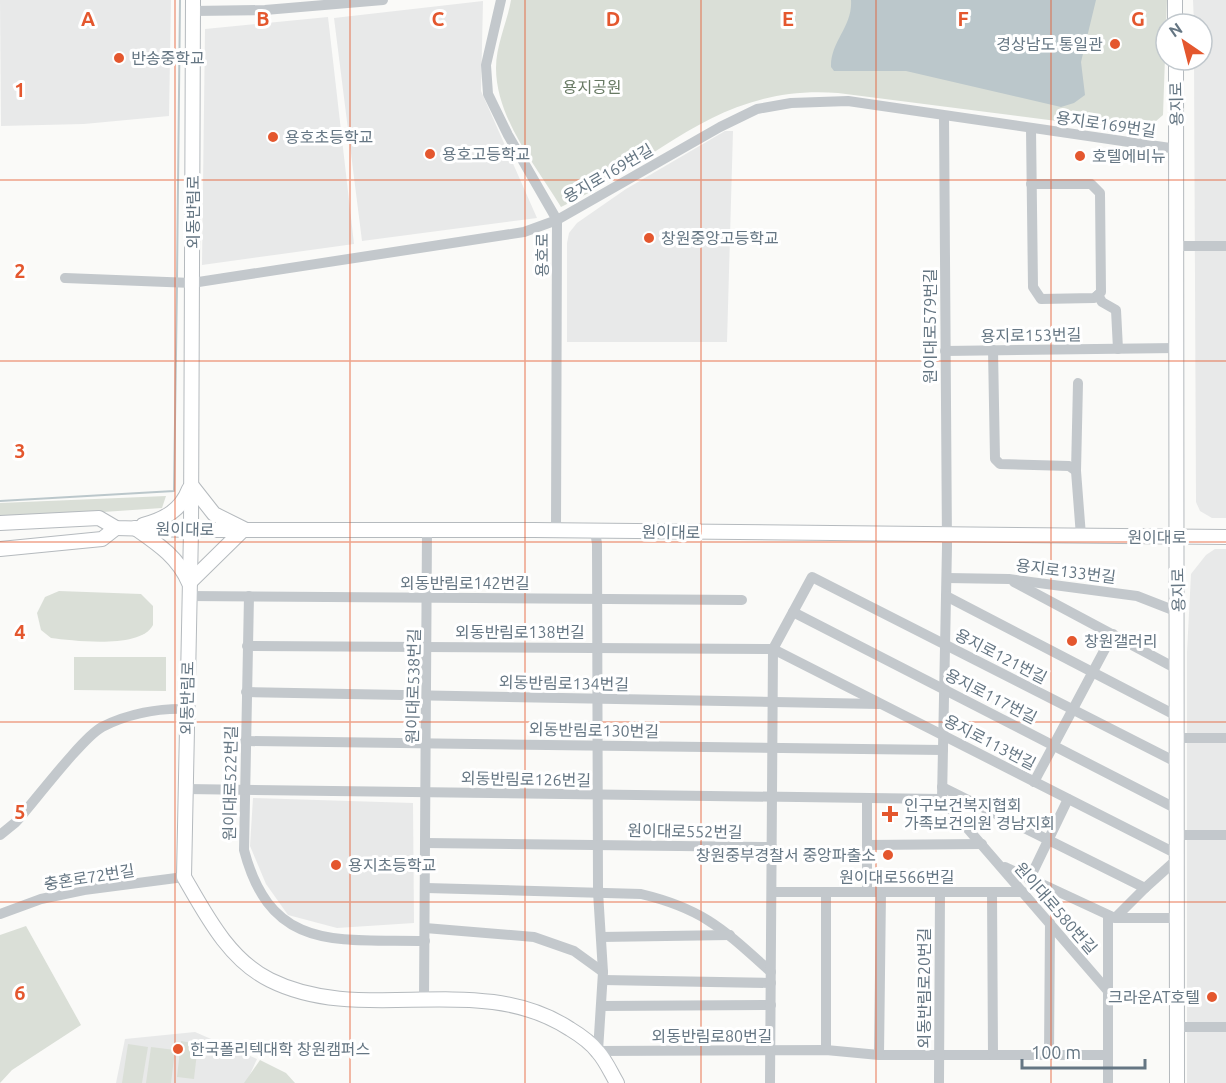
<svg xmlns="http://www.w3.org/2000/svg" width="1226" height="1083" viewBox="0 0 1226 1083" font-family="Ubuntu,'Noto Sans KR',sans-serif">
<rect width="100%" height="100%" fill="#fafaf8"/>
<g fill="#e8e9e9">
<polygon points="0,0 171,0 169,116 84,124 1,126"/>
<polygon points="1193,0 1226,0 1226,518 1212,518 1200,511 1196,502 1194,60 1202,60 1202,24 1194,24"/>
<polygon points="483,1 481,91 537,218 362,241 334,18"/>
<polygon points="328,17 354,244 202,265 205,29"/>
<polygon points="725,131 733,131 727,342 567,342 567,243 569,233 577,223 626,189"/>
<polygon points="1215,549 1226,549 1226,1083 1187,1083 1187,652 1191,574 1206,555"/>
<polygon points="253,798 413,803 414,923 337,928 288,915 266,884 250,846"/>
<polygon points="195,1032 257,1059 246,1083 116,1083 125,1039"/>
</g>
<g fill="#dadfd7">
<path d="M511,0h656l-4,115 -15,13 -68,-4 -242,-31c-122,-9 -178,68 -277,114 -25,-41 -65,-89 -65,-139 0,-23 11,-45 15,-68z"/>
<polygon points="166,496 162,508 0,519 0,503"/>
<path d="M59,591l82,3 12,12v19c-12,24 -78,16 -102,13l-10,-8 -4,-17 8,-16z"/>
<polygon points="74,657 166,657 166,691 74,690"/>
<polygon points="26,926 81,1025 12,1070 0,1083 0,935"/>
<polygon points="181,1041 198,1044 194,1079 177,1077"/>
<polygon points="128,1044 148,1047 142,1083 122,1083"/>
<polygon points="151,1047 175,1050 171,1083 146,1083"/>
<polygon points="260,1060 286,1073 295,1083 244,1083"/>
</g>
<path fill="#bbc7cb" d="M851,0h245l-15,62 4,33 -11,8 -13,4 -155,-36h-72l-3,-4c-1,-25 22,-41 20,-67z"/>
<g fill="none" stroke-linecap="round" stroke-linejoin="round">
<g stroke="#bbc7cb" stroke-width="2">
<polyline points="177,279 180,0"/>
<polyline points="0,501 174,491 177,285"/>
</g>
<defs>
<g id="major">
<path d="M193,0l-2,530 -7,347c22,38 45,83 86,103 94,47 208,-11 300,49 10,6 21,14 28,23 8,9 13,21 19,31"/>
<polyline points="1175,0 1175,24"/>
<polyline points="1176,60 1177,1083"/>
<polyline points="0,523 99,518 116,528 191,530 534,530 1226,537"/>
<path d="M143,525c22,-6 38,-15 46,-36"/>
<path d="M135,528c23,16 43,29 54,55l55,-54 -30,-15 -22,-28"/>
<polyline points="0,549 102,539 116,528"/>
</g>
</defs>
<use href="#major" stroke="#b5babe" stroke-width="16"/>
<g stroke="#c3c8cc" stroke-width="10">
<polyline points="501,0 486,65 488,94 508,135 557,220 556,530"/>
<polyline points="193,11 265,10 383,0"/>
<polyline points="944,116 947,546 942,799 1108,991"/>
<polyline points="1031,129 1033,287 1041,299 1094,298 1098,295"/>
<polyline points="1031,184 1091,184 1100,193 1101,292 1098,295"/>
<polyline points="1177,246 1226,246"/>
<polyline points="65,278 192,283 524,232 557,220 720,127 757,109 791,103 848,101 1177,149"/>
<polyline points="1098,295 1102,302 1116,310 1118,349"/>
<polyline points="993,350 995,459 1000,464 1069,466 1076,471 1081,536"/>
<polyline points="945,351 1176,348"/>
<polyline points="1076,471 1078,383"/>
<polyline points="595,531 597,544 598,892 603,972 598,1051 826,1050 879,1055 1108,1055"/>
<polyline points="947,578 1009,579 1137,596 1178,612"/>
<polyline points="1014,582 1177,669"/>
<polyline points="189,596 742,600"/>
<path d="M249,596l-5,254c27,103 94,89 181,91"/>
<polyline points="946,596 1177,716"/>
<polyline points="793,612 1175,808"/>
<polyline points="247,646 773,649 1175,853"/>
<polyline points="246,692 879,704"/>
<polyline points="1176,738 1226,738"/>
<polyline points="245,741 943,750"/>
<polyline points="1034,782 1113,634"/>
<polyline points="942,787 1145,888 1175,861"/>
<polyline points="186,789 942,799"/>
<polyline points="867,798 867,892"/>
<path d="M0,835l16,-13c18,-20 66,-84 86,-95 26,-13 57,-19 85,-18"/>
<polyline points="1175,835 1226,835"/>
<polyline points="426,843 772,847"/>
<polyline points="867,845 982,844"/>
<polyline points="1005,867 1115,918 1175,918"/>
<polyline points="1029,880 1068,799"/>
<path d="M426,888l215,6c63,15 83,36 130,78"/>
<polyline points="772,892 1023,892"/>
<polyline points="826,892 826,1050"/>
<polyline points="992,892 993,1055"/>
<polyline points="0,914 41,899 84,890 184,877"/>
<polyline points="1115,918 1145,888"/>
<polyline points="425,928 534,937 574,951 603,972"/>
<polyline points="601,937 730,935"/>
<polyline points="603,980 771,983"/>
<polyline points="424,998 427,530"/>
<polyline points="601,1006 771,1005"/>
<polyline points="1176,1027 1226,1027"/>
<polyline points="879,1055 881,892"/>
<polyline points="1049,1055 1050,923"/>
<polyline points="770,1083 773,649 812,577 1176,762"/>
<polyline points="939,1083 940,892"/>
<polyline points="1108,1083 1108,916"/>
</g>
<use href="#major" stroke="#fff" stroke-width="14"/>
</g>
<path fill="none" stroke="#e4572e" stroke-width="1.5" stroke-opacity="0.55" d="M175,0v1083M350,0v1083M525,0v1083M701,0v1083M876,0v1083M1051,0v1083M0,180h1226M0,361h1226M0,542h1226M0,722h1226M0,902h1226"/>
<g fill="#e4572e" stroke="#fff" stroke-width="2">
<circle cx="1115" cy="44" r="6"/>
<circle cx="119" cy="58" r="6"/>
<circle cx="273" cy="137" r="6"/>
<circle cx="430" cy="154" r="6"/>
<circle cx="1080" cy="156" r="6"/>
<circle cx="649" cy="238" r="6"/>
<circle cx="1072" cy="641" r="6"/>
<path d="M887 805h6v6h6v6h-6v6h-6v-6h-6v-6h6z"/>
<circle cx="888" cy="855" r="6"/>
<circle cx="336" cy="865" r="6"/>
<circle cx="1212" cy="997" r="6"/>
<circle cx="178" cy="1049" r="6"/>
</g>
<g text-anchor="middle" stroke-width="6" stroke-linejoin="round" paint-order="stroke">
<g font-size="16" fill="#657683" stroke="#fff" text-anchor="start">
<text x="1103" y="50" text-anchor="end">경상남도 통일관</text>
<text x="131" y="64">반송중학교</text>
<text x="285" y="143">용호초등학교</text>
<text x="442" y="160">용호고등학교</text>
<text x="1092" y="162">호텔에비뉴</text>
<text x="661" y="244">창원중앙고등학교</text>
<text x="1084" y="647">창원갤러리</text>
<text x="904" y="811">인구보건복지협회<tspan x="904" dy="18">가족보건의원 경남지회</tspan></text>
<text x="876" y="861" text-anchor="end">창원중부경찰서 중앙파출소</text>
<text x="348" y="871">용지초등학교</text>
<text x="1200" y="1003" text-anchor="end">크라운AT호텔</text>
<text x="190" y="1055">한국폴리텍대학 창원캠퍼스</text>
</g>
<g font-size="16" fill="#687a64" stroke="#fff">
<text x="592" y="93">용지공원</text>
</g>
<g font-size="16" fill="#657683" stroke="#fff">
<text transform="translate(1176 104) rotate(-91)" y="6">용지로</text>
<text transform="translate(1106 124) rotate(8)" y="6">용지로169번길</text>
<text transform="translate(608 173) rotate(-30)" y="6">용지로169번길</text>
<text transform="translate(193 212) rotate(-90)" y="6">외동반림로</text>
<text transform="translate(542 255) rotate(-90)" y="6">용호로</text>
<text transform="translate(930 326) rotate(-90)" y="6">원이대로579번길</text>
<text transform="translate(1031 335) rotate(-1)" y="6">용지로153번길</text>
<text transform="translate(185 529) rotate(1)" y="6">원이대로</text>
<text transform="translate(671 532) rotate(1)" y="6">원이대로</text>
<text x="1157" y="543">원이대로</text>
<text transform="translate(1066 571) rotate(7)" y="6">용지로133번길</text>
<text x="465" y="589">외동반림로142번길</text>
<text transform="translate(1178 590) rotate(-91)" y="6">용지로</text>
<text x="520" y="638">외동반림로138번길</text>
<text transform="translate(1001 656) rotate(27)" y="6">용지로121번길</text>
<text transform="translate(564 683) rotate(1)" y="6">외동반림로134번길</text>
<text transform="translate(413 686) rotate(-89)" y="6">원이대로538번길</text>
<text transform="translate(991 696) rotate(27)" y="6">용지로117번길</text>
<text transform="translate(187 698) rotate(-89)" y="6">외동반림로</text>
<text transform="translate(594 730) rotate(1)" y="6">외동반림로130번길</text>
<text transform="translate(990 742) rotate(27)" y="6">용지로113번길</text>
<text transform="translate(526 779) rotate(1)" y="6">외동반림로126번길</text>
<text transform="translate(230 783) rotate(-89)" y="6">원이대로522번길</text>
<text transform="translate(685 831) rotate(1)" y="6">원이대로552번길</text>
<text transform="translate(89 877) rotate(-9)" y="6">충혼로72번길</text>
<text x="897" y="883">원이대로566번길</text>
<text transform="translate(1056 908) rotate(49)" y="6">원이대로580번길</text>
<text transform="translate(924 988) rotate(-90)" y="6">외동반림로20번길</text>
<text x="712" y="1042">외동반림로80번길</text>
</g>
</g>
<g font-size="20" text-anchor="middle" font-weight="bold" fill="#e4572e" stroke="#fff" stroke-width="6" stroke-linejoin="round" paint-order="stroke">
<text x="88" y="26">A</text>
<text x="263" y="26">B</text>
<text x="438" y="26">C</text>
<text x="613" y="26">D</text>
<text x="788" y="26">E</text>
<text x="963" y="26">F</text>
<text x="1138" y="26">G</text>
<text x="20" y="97">1</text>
<text x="20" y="278">2</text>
<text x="20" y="458">3</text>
<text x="20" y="639">4</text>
<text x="20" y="819">5</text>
<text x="20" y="1000">6</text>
</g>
<g transform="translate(1184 42) rotate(325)"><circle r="28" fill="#ffffff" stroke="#c1c8cd" stroke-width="1.5"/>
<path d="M0-4.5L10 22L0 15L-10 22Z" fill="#e4572e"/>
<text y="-9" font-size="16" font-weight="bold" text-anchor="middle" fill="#657683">N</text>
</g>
<path d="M1022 1059v9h123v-9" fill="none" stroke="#657683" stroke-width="3"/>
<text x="1031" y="1059" font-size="18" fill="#657683" stroke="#ffffff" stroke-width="4.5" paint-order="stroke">100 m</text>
</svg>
